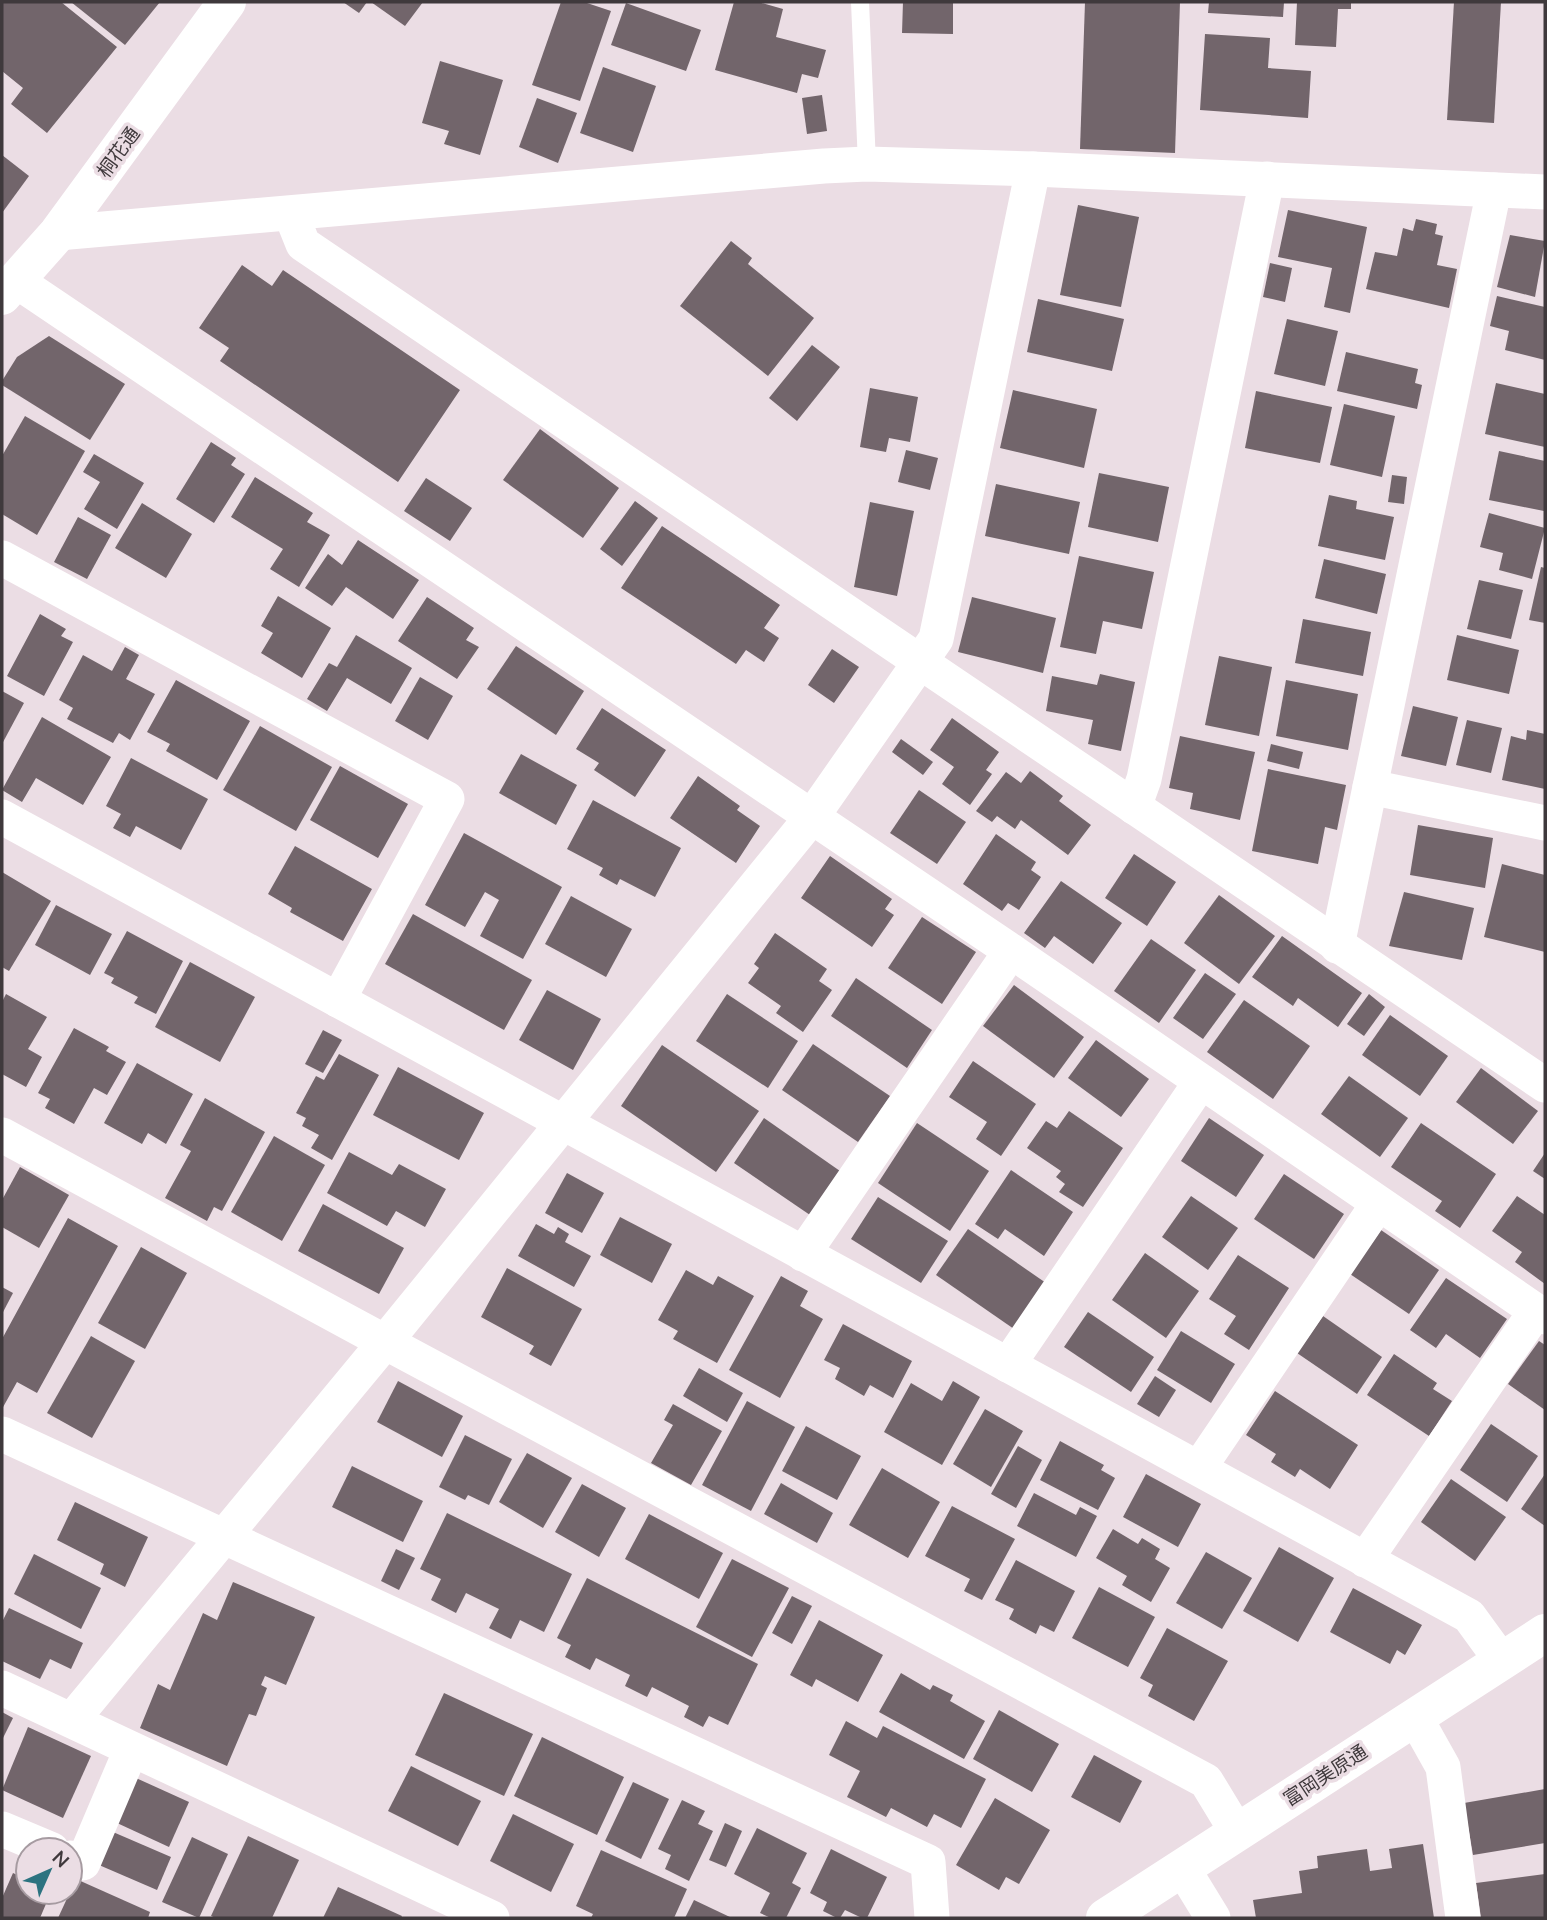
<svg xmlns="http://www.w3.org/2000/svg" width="1547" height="1920" viewBox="0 0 1547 1920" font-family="Mulish,'Noto Sans JP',sans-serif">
<rect width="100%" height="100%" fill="#ebdde4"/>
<g fill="#72656b">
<polygon points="2,2 61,2 117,47 47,133 11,104 23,88 2,71"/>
<polygon points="71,2 160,2 125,45"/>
<polygon points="343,2 367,2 359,13"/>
<polygon points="371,2 423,2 405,26"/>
<polygon points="561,2 584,2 611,11 580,101 532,85"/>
<polygon points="734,2 758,2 783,9 776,37 826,50 818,78 802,74 797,93 715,70"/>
<polygon points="903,2 953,2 953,34 902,33"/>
<polygon points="1085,2 1180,2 1175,153 1080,149"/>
<polygon points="1209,2 1284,2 1283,17 1208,13"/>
<polygon points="1297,2 1351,2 1351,9 1338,9 1336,47 1295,45"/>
<polygon points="1454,2 1501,2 1494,123 1447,120"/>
<polygon points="626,3 701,30 686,71 611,45"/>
<polygon points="1205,34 1270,38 1268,68 1311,71 1308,118 1200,110"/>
<polygon points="440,61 503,80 480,155 444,144 449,131 422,123"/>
<polygon points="603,67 656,86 633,152 580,133"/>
<polygon points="822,95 827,131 807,134 802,98"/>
<polygon points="537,98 577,113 558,163 519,147"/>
<polygon points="2,155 29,176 2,213"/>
<polygon points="1078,205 1139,217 1121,307 1060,295"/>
<polygon points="1288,210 1367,227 1350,313 1324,307 1332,268 1278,257"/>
<polygon points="1416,219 1437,224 1435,234 1443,236 1437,265 1457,269 1449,308 1366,289 1375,252 1397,256 1403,228 1413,231"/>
<polygon points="1510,235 1545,241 1535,297 1497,287"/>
<polygon points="731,241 752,258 748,264 814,318 768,376 680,306"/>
<polygon points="1270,263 1292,268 1285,302 1263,297"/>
<polygon points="242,265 272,286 283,270 460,390 398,482 220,361 229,348 199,328"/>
<polygon points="1497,296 1545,307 1545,360 1505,350 1509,331 1490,326"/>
<polygon points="1038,299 1124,319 1112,371 1027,352"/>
<polygon points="1287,319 1338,331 1325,386 1274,374"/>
<polygon points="49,336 125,384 90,440 2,385 2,381 17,357"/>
<polygon points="812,345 840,367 797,421 769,398"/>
<polygon points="1346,352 1418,369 1415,383 1422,385 1417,409 1337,391"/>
<polygon points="1496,383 1545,394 1545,447 1485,434"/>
<polygon points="870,388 918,397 910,442 889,438 886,452 860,447"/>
<polygon points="1013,390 1097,409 1084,468 1000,448"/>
<polygon points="1256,391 1332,407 1320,463 1245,448"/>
<polygon points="1344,404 1395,416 1382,477 1330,465"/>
<polygon points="25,416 85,451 37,535 2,514 2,456"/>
<polygon points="540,429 619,488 583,538 503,480"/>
<polygon points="211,442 236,458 231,465 245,474 214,523 176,499"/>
<polygon points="906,450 938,458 930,490 898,482"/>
<polygon points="1499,451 1545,461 1544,511 1489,500"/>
<polygon points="94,454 144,483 117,529 84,509 100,482 83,472"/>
<polygon points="1099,473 1169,487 1158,542 1088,527"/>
<polygon points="1392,475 1407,477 1404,504 1388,502"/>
<polygon points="255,477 313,513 307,522 330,535 299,587 270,569 283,549 231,517"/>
<polygon points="426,478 472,508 450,541 404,511"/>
<polygon points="996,484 1080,502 1069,554 985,536"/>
<polygon points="1329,495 1357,501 1356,509 1394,517 1385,560 1318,546"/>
<polygon points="635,501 658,518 622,566 600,549"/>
<polygon points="870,502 914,511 897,596 854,587"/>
<polygon points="142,503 192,534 166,578 115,548"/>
<polygon points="1489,513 1545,528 1532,579 1499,570 1503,553 1480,547"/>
<polygon points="78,517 111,535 87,579 54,562"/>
<polygon points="662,526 780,605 764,628 779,638 764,662 746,650 736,664 621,588"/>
<polygon points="358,540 419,580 393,619 346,587 332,606 305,588 328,554 342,565"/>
<polygon points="1079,556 1154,572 1142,629 1103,621 1096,654 1060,647"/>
<polygon points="1324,559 1386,574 1377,614 1315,598"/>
<polygon points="1541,567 1545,568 1545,623 1529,620"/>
<polygon points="1479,580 1523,590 1511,639 1467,629"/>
<polygon points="278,596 331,628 302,678 261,653 273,633 261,626"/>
<polygon points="427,597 474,628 466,640 479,647 457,679 398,641"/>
<polygon points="972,597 1056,618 1043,673 958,652"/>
<polygon points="40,614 66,629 61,636 73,642 44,696 7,676"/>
<polygon points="1303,619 1371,632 1363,676 1295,663"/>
<polygon points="356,635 412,668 391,704 347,678 327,711 307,699 329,663 337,667"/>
<polygon points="1457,635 1519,650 1509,694 1447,680"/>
<polygon points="516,646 584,691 556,735 487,689"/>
<polygon points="125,647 139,655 126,679 155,694 130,740 119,733 113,743 67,719 73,708 59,700 83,655 112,671"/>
<polygon points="832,649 859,667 834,703 808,685"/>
<polygon points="1219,656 1272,667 1259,736 1205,725"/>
<polygon points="1100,674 1135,682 1121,751 1088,744 1093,720 1046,711 1052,676 1097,685"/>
<polygon points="420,677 453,696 428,740 395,721"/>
<polygon points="176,680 250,721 217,780 166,751 170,744 147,732"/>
<polygon points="1286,680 1358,694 1348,750 1276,736"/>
<polygon points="2,691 24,703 2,744"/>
<polygon points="1413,706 1458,717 1446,766 1401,756"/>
<polygon points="602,708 666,750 635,797 594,770 599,763 576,749"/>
<polygon points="42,717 111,757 83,805 36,778 22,802 2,790"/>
<polygon points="952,718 999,752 986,770 992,774 970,805 942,784 954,767 930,750"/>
<polygon points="1467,720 1502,728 1491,773 1456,765"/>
<polygon points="260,726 332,767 296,831 223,790"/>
<polygon points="1527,730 1545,734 1545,789 1502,780 1511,736 1526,740"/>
<polygon points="1180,736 1255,752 1240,820 1190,809 1193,793 1169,788"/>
<polygon points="901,739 933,762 923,775 892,752"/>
<polygon points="1271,744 1303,752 1299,769 1267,761"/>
<polygon points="521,754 577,785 556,825 499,793"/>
<polygon points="131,758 208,799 181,850 136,826 130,837 113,828 121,814 106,806"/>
<polygon points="340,766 408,804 378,858 310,820"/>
<polygon points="1268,769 1346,785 1337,830 1325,827 1318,864 1252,851"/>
<polygon points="1030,771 1063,796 1059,801 1091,825 1068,855 1021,820 1015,829 997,816 992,822 976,811 1006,772 1021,783"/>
<polygon points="698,776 740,806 737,810 760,826 736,863 670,818"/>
<polygon points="919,790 966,822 937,864 890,833"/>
<polygon points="593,800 681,848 655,897 620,879 617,885 599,875 603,868 567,849"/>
<polygon points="1418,825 1493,838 1485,888 1410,875"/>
<polygon points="464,833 562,887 523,959 480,936 499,900 485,892 465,927 425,905"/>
<polygon points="996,834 1036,862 1031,870 1041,877 1019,910 1008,903 1002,911 963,884"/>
<polygon points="295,846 372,889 343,941 290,912 292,908 268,894"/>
<polygon points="1134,854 1176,882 1147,926 1105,898"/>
<polygon points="830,856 892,899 885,909 894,915 872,947 801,898"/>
<polygon points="1502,864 1545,875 1545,952 1484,937"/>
<polygon points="2,872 51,901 9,971 2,967"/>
<polygon points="1061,881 1122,923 1093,964 1054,936 1045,948 1024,933"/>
<polygon points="1404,892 1474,908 1462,960 1389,946"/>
<polygon points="1219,895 1275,936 1239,984 1184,943"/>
<polygon points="571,896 632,929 606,977 545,944"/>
<polygon points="56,905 112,934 90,975 35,945"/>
<polygon points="413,914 532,980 504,1030 385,964"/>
<polygon points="922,917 976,952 942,1004 888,968"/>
<polygon points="127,931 183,961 156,1014 134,1003 138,997 111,983 114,978 104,973"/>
<polygon points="775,933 827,969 819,981 832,990 803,1032 776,1013 781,1006 748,983 759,968 754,964"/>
<polygon points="1282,936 1362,993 1338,1027 1298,998 1293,1006 1252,977"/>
<polygon points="1151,939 1196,970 1159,1023 1114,991"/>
<polygon points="190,962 255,997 220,1062 155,1027"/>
<polygon points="1205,973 1236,994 1203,1039 1173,1018"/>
<polygon points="856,978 932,1030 907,1068 831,1016"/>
<polygon points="1014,985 1084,1037 1054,1078 983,1026"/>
<polygon points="547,990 601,1019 573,1070 519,1040"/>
<polygon points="6,994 47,1017 28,1049 42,1057 26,1087 2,1074 2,1002"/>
<polygon points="727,994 798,1041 768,1088 696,1041"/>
<polygon points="1369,994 1385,1007 1364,1036 1347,1024"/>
<polygon points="1244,1000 1310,1046 1273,1099 1207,1052"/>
<polygon points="1390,1015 1448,1056 1420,1096 1362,1055"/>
<polygon points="74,1028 109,1047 106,1051 126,1062 107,1095 94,1088 74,1124 45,1108 50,1099 38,1093"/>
<polygon points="323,1030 342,1040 323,1073 305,1064"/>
<polygon points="1096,1040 1149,1079 1121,1117 1068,1078"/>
<polygon points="813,1044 890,1096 858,1142 782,1090"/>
<polygon points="662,1045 759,1111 716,1172 621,1106"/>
<polygon points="339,1054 379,1075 332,1160 311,1148 319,1135 302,1126 306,1118 296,1113 316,1076 324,1080"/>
<polygon points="973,1061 1036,1104 1001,1156 976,1139 987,1122 949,1097"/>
<polygon points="137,1063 193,1094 166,1144 148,1133 142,1144 104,1123"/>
<polygon points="398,1067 484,1113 459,1160 373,1115"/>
<polygon points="1481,1068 1538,1111 1513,1144 1456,1102"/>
<polygon points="1349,1076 1408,1118 1380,1157 1321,1114"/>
<polygon points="205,1098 265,1132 222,1211 214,1207 207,1221 165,1198 191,1151 180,1145"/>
<polygon points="1069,1111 1123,1148 1083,1207 1059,1192 1065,1184 1056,1177 1061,1171 1027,1148 1046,1121 1057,1128"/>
<polygon points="764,1118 840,1171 810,1215 734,1163"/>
<polygon points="1209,1118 1264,1155 1236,1197 1181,1161"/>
<polygon points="917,1123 989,1171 950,1231 878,1183"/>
<polygon points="1421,1123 1496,1174 1460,1228 1435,1211 1442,1201 1391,1167"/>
<polygon points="274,1136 325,1165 282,1241 231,1212"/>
<polygon points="349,1152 392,1175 399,1164 446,1189 425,1227 396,1211 387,1226 327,1193"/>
<polygon points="1545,1153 1545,1179 1533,1171"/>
<polygon points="20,1167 69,1195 39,1248 2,1227 2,1200"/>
<polygon points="1011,1170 1073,1212 1044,1256 1005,1229 998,1239 975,1224"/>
<polygon points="567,1173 604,1193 582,1233 545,1213"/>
<polygon points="1284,1174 1344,1214 1314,1259 1254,1219"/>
<polygon points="1191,1196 1238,1228 1208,1270 1162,1237"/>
<polygon points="1517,1196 1545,1215 1545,1284 1515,1262 1522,1252 1492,1231"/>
<polygon points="878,1197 948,1241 921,1283 851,1239"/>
<polygon points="323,1204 404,1248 379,1294 298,1251"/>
<polygon points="620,1217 672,1244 652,1283 600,1255"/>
<polygon points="68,1218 118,1246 37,1393 17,1382 2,1409 2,1339"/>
<polygon points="536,1224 554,1234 558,1227 569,1234 565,1242 591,1256 574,1287 518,1256"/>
<polygon points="968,1229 1046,1283 1014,1329 936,1275"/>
<polygon points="1381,1230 1439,1270 1409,1314 1350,1274"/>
<polygon points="141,1247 187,1273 145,1349 98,1323"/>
<polygon points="1145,1253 1199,1291 1166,1338 1112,1300"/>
<polygon points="1238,1255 1289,1288 1249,1350 1224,1334 1236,1316 1209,1299"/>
<polygon points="507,1268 582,1309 551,1366 529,1354 534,1346 481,1317"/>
<polygon points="686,1270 713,1285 718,1276 754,1296 717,1363 673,1339 678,1331 658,1320"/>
<polygon points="781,1276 808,1291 800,1306 823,1319 780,1398 729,1370"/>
<polygon points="1446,1278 1507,1319 1480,1358 1446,1334 1436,1348 1410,1330"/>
<polygon points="2,1287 13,1293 2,1314"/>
<polygon points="1088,1312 1154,1357 1131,1392 1064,1347"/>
<polygon points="1323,1316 1382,1357 1357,1394 1297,1353"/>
<polygon points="843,1324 912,1361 893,1398 870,1385 864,1396 835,1379 840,1368 824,1360"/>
<polygon points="1181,1331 1235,1364 1211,1403 1157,1370"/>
<polygon points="91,1336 135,1361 92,1438 47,1413"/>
<polygon points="1539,1341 1545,1345 1545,1410 1508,1384"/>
<polygon points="1394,1354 1437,1383 1433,1389 1452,1401 1429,1436 1367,1395"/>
<polygon points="699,1368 743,1393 727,1422 683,1396"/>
<polygon points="1155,1376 1176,1390 1159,1417 1137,1404"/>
<polygon points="398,1381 463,1416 442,1457 377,1422"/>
<polygon points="953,1381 980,1397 942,1465 884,1432 911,1383 942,1401"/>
<polygon points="1275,1391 1358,1445 1330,1489 1300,1469 1295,1477 1271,1462 1276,1454 1246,1435"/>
<polygon points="747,1401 795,1427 751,1511 702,1485"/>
<polygon points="673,1404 722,1431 691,1485 651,1463 673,1425 664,1420"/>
<polygon points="985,1409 1023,1431 991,1487 953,1464"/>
<polygon points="1491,1424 1538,1456 1507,1502 1460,1470"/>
<polygon points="806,1426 861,1456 837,1500 782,1471"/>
<polygon points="465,1435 512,1459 489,1505 468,1495 465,1500 439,1487"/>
<polygon points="1060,1441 1104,1465 1101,1470 1115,1478 1098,1510 1040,1480"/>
<polygon points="1018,1446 1042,1460 1016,1508 991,1494"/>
<polygon points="527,1453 572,1478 543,1528 499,1502"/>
<polygon points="352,1466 423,1501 403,1542 332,1507"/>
<polygon points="882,1468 940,1502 908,1558 849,1525"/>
<polygon points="1146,1474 1201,1504 1178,1547 1123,1517"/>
<polygon points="1545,1474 1545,1526 1521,1509"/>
<polygon points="1451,1479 1506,1517 1475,1561 1421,1522"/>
<polygon points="781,1483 833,1513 817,1543 764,1514"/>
<polygon points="582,1484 626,1508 599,1557 555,1532"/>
<polygon points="1034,1493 1076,1515 1080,1507 1097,1516 1076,1557 1017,1526"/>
<polygon points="75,1502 148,1537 125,1587 100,1574 104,1564 57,1540"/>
<polygon points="952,1506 1015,1539 982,1600 964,1591 970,1579 925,1556"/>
<polygon points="447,1513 572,1574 544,1632 520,1620 511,1639 489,1628 499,1609 466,1593 456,1613 431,1600 441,1579 420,1569"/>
<polygon points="649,1514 723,1553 699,1599 625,1559"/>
<polygon points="1113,1529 1138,1544 1142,1538 1160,1549 1155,1559 1170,1568 1151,1602 1122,1585 1127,1576 1096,1558"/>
<polygon points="1279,1547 1334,1578 1298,1642 1243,1611"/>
<polygon points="396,1549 415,1558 399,1590 381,1581"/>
<polygon points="1206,1552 1252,1578 1222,1629 1176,1603"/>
<polygon points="34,1554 101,1588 81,1629 14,1594"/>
<polygon points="732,1559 789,1588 752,1657 696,1627"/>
<polygon points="1016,1560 1075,1591 1054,1632 1040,1625 1036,1634 1009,1619 1014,1609 995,1600"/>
<polygon points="587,1578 758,1664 728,1725 709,1716 703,1727 684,1717 689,1706 652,1687 647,1697 625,1686 630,1675 596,1658 590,1670 565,1657 571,1645 557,1638"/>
<polygon points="233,1582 315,1617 286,1685 265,1676 261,1685 267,1688 256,1716 249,1714 227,1766 140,1728 158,1684 170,1690 203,1613 217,1620"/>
<polygon points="1099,1587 1155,1617 1128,1667 1072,1638"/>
<polygon points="1353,1588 1422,1625 1405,1655 1397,1650 1390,1664 1330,1632"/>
<polygon points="792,1596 812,1606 792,1644 772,1633"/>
<polygon points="9,1608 83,1643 71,1669 50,1659 40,1679 2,1661 2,1622"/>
<polygon points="819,1620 883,1655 858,1702 816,1679 812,1687 790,1675"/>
<polygon points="1167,1628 1228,1661 1194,1721 1148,1696 1153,1685 1140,1678"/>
<polygon points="901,1673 930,1690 933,1685 953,1695 950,1701 985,1721 964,1759 879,1712"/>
<polygon points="444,1693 533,1734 504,1796 415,1755"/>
<polygon points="999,1710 1059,1744 1032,1792 973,1759"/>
<polygon points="2,1712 13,1718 2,1740"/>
<polygon points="846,1721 877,1738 883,1726 986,1779 961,1828 934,1814 927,1827 891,1808 886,1817 847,1797 860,1771 829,1755"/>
<polygon points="28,1727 91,1756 63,1818 2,1790"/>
<polygon points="542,1737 624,1777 597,1835 514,1796"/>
<polygon points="1094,1755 1142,1781 1120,1823 1071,1797"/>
<polygon points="411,1766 481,1801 458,1846 388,1811"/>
<polygon points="136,1778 189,1802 169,1847 117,1823"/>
<polygon points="633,1782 669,1799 641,1859 605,1841"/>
<polygon points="1545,1789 1545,1843 1473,1855 1464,1803"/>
<polygon points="995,1798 1050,1830 1019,1884 1006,1877 999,1890 956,1865"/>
<polygon points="682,1800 705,1811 698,1824 713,1831 689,1881 665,1869 671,1855 658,1849"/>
<polygon points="513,1814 574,1844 551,1892 490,1861"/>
<polygon points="725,1823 742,1831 726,1867 709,1860"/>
<polygon points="757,1828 807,1853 792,1883 801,1888 786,1918 771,1918 760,1913 770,1893 734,1874"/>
<polygon points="113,1832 171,1857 157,1890 99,1865"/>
<polygon points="248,1836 299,1860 272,1918 216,1918 211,1916"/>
<polygon points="192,1837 228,1854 199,1918 162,1902"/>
<polygon points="1423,1844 1434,1918 1256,1918 1253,1900 1302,1893 1299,1871 1318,1868 1317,1856 1367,1849 1370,1871 1392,1868 1389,1849"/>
<polygon points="831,1849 887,1877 867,1918 862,1918 845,1910 840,1918 837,1918 823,1911 827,1902 810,1893"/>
<polygon points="601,1850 687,1889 674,1918 591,1918 593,1914 576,1906"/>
<polygon points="13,1873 28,1880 28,1892 51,1892 40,1918 2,1918 2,1898"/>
<polygon points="1545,1874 1545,1918 1481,1918 1476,1883"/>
<polygon points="76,1879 150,1912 148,1918 58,1918"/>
<polygon points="338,1887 402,1916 401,1918 323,1918"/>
<polygon points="694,1900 732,1918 685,1918"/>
</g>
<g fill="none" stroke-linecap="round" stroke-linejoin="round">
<polyline stroke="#fff" stroke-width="18" points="860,2 867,164"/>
<g stroke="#fff" stroke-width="35">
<polyline points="291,214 303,244 1545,1085"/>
<polyline points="58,233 824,166 867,164 1033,169 1545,192"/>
<polyline points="15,280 1011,951 1545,1317"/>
<polyline points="2,558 447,799 338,1000"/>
<polyline points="1370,787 1545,823"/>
<polyline points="1134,807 1144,779 1267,179"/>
<polyline points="2,817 1469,1616 1501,1660"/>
<polyline points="1337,946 1494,190"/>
<polyline points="2,1135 385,1342 1206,1781 1237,1832"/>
<polyline points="803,1254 1011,951"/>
<polyline points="1008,1365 1200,1083"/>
<polyline points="2,1434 928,1862 932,1918"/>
<polyline points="1199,1468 1378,1204"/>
<polyline points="1365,1560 1536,1311"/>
<polyline points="2,1688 492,1918"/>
<polyline points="1415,1717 1443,1767 1463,1918"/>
<polyline points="72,1720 385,1342 811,818 936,639 1033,169"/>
<polyline points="2,1829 52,1850"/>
<polyline points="70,1858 83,1863 131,1750"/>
<polyline points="1183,1869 1213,1918"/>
</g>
<g stroke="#fff" stroke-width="38">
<polyline points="2,296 58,233 227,2"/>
<polyline points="1105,1918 1545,1633"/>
</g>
</g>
<g text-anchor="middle" stroke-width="7" stroke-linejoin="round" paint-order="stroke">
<g font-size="19" fill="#3f393c" stroke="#ebdde4">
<text transform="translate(118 152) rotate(-54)" y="7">桐花通</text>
<text transform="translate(1325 1775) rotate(-33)" y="7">富岡美原通</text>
</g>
</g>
<rect width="1547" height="1920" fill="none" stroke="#3f393c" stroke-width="7"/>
<g transform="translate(49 1871) rotate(45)"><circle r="33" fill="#ebdde4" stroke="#a69ba1" stroke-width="2"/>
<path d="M0-5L12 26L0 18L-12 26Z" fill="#2c7380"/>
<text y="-10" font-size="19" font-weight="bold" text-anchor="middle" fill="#3f393c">N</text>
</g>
</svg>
